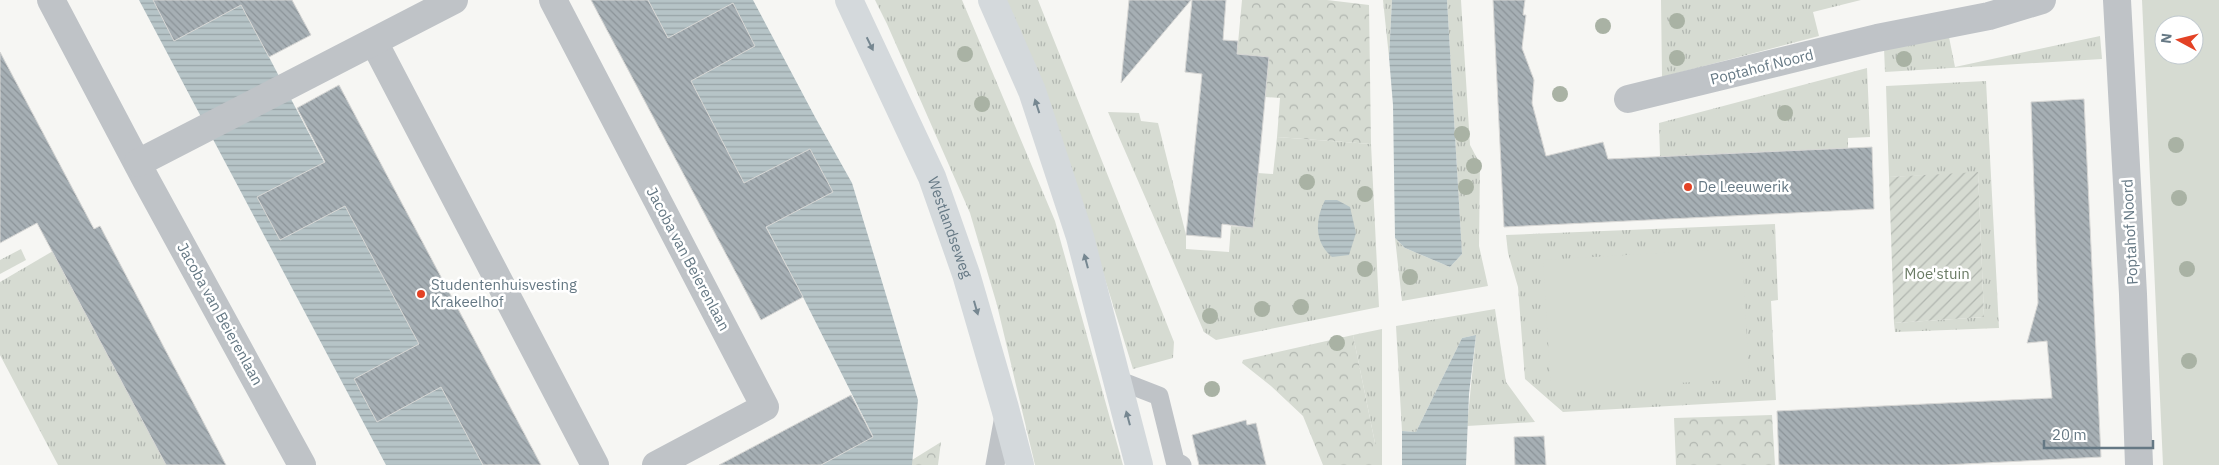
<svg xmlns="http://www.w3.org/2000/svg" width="2219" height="465" viewBox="0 0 2219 465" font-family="'IBM Plex Sans',sans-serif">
<defs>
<pattern id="grass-tufts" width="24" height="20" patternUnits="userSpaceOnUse" patternTransform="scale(1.25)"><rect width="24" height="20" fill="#d6dbd2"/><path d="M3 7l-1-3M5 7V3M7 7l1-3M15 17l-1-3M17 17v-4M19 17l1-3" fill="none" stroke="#b1b6b0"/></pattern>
<pattern id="forest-crowns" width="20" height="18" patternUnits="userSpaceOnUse" patternTransform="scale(1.25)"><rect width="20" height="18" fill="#d6dbd2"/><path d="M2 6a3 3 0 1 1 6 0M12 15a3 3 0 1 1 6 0" fill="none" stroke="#b1b6b0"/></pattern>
<pattern id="garden-furrows" width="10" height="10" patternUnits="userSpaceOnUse" patternTransform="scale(1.25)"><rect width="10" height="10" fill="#d6dbd2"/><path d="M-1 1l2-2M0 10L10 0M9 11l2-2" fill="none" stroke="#b1b6b0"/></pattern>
<pattern id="water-rules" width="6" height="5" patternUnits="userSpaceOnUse" patternTransform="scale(1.25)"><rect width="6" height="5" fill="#b6c4c7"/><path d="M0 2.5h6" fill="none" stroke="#98a4a7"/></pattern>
<pattern id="building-back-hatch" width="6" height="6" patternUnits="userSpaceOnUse" patternTransform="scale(1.25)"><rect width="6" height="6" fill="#a6afb4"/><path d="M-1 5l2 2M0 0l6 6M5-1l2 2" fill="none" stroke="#8b9398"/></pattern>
</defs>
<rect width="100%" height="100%" fill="#f6f6f3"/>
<g fill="url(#grass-tufts)">
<polygon points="875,0 962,0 1055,221 1123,465 1035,465 997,305 970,213 887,24"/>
<polygon points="1005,0 1038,0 1174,342 1173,358 1133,369 1074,180"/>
<polygon points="1383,0 1392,0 1389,57"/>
<polygon points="1447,0 1461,0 1470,145 1480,164 1479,246 1488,286 1402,301 1395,238 1405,248 1450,267 1462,254"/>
<polygon points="1661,0 1861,0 1813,12 1819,36 1662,77"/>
<polygon points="2100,36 2102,59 1885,72 1884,48 1949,37 1955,67"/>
<polygon points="1867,68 1870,137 1848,138 1848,148 1660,157 1659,123"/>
<polygon points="1986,81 1999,328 1895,332 1894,323 1984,317 1978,173 1889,177 1886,86"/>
<polygon points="1108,112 1139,113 1141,121 1158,123 1186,235 1186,249 1229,252 1231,226 1253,228 1258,173 1273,174 1277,137 1371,144 1379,307 1216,340 1204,332"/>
<polygon points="1775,224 1778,300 1771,301 1776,400 1563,412 1525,379 1518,287 1508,253 1506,235"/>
<polygon points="21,249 26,260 0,274 0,260"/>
<polygon points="53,251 166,465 58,465 0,355 0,282"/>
<polygon points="1495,309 1506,382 1535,422 1467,426 1476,335 1462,338 1416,432 1402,431 1396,326"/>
<polygon points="1382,329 1382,465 1375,465 1375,443 1353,335"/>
</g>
<g fill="url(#forest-crowns)">
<polygon points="1242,0 1327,0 1369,5 1371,144 1277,137 1280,98 1265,97 1237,54"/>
<polygon points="1353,335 1375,443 1375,465 1323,465 1303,416 1271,386 1242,363 1243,360"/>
<polygon points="1772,415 1775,465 1676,465 1674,418"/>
<polygon points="941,442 938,465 912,465 912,460"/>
</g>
<g fill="#d6dbd2" fill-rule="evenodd">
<path d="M2142,0h77v465h-56zM2164,25h30v30h-30z"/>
<polygon points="1742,248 1749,379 1551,390 1543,260"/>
</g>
<polygon fill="url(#garden-furrows)" points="1978,172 1984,317 1894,323 1889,177"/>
<g fill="url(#water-rules)">
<polygon points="139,0 239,0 483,465 386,465"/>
<polygon points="648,0 753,0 815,117 852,183 918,400 912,465 821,465 873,436 803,297"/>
<polygon points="1392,0 1447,0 1462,254 1450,267 1405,248 1395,238 1393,105 1389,57"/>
<path d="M1325,200h12l13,7 6,26 -7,22 -17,2c-18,-15 -17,-37 -7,-57z"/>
<polygon points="1476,335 1469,394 1466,465 1402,465 1402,431 1416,432 1462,338"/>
</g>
<g fill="url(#building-back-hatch)" stroke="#d7d7d5">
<polygon points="153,0 292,0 311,35 269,57 241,5 174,41"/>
<polygon points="591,0 648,0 668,38 733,3 755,46 691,81 744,183 810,149 833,192 766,227 803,297 761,320"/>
<polygon points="1129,0 1191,0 1121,83"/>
<polygon points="1192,0 1226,0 1223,40 1238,41 1237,54 1269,57 1253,228 1222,224 1221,238 1186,235 1202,74 1185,72"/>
<polygon points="1493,0 1525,0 1523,15 1526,15 1522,48 1534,80 1532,103 1546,156 1603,142 1608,159 1872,147 1874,209 1504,227"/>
<polygon points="0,52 94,229 100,226 226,465 166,465 37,223 0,243"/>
<polygon points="339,85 541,465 483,465 441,387 377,422 354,379 419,344 345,206 280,240 257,197 325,162 297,108"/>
<polygon points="2084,99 2101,457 1945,465 1779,465 1777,411 2052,398 2047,341 2027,343 2038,303 2031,102"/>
<polygon points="851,395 873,437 821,465 719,465"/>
<polygon points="1246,420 1247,425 1256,423 1266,465 1199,465 1192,435"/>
<polygon points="1544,436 1546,465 1515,465 1514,437"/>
</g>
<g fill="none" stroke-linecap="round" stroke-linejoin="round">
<g stroke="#bfc3c7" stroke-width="19">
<polyline points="1118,380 1159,396 1175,461 1182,465"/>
<polyline points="995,465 1004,416"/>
</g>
<g stroke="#bfc3c7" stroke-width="28">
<polyline points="51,0 146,180 302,465"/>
<polyline points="553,0 765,407 656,465"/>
<polyline points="2117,0 2133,294 2139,465"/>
<polyline points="374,42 595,465"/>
<polyline points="1628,99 1877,38 1989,16 2042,0"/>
<polyline points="138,163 454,0"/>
</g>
<g stroke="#d4d9dc" stroke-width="28">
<path id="s1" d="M849,0l83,177 34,97 39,134 15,57"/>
<polyline points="992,0 1032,91 1080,237 1139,465"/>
</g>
</g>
<g fill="#a9b2a4">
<circle cx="1677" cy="21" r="8"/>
<circle cx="1603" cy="26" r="8"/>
<circle cx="965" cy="54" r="8"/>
<circle cx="1677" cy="58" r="8"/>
<circle cx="1904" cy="59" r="8"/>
<circle cx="1560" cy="94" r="8"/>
<circle cx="982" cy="104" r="8"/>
<circle cx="1785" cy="113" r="8"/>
<circle cx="1462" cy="134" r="8"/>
<circle cx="2176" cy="145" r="8"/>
<circle cx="1474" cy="166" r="8"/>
<circle cx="1307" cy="182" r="8"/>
<circle cx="1466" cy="187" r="8"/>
<circle cx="1365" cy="194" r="8"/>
<circle cx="2179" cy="198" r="8"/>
<circle cx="1365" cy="269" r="8"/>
<circle cx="2187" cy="269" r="8"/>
<circle cx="1410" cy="277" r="8"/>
<circle cx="1301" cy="307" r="8"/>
<circle cx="1262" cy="309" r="8"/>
<circle cx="1210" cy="316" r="8"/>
<circle cx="1337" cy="343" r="8"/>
<circle cx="2189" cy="361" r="8"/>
<circle cx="1212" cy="389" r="8"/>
</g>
<defs><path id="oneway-solid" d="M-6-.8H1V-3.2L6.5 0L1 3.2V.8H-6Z" transform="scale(1.25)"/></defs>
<g fill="#768791">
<use href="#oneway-solid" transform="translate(870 44) rotate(64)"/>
<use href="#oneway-solid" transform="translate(1037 106) rotate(-108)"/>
<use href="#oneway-solid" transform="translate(1086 261) rotate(-105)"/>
<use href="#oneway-solid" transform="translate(976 308) rotate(74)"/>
<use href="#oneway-solid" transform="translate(1128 418) rotate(-105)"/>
</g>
<g fill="#e34225" stroke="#fff" stroke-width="2">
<circle cx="1688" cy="187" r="5"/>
<circle cx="421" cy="294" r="5"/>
</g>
<g text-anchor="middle" stroke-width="5" stroke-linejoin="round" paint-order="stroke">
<g font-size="15" fill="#657884" stroke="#fff">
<text transform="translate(1762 67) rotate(-14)" y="5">Poptahof Noord</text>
<text dy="5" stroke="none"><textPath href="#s1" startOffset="249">Westlandseweg</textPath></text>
<text transform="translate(2130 232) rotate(-93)" y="5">Poptahof Noord</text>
<text transform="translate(688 259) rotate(62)" y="5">Jacoba van Beierenlaan</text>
<text transform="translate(220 314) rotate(61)" y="5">Jacoba van Beierenlaan</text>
</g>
<g font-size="15" fill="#657884" stroke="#fff" text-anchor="start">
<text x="1698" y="192">De Leeuwerik</text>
<text x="431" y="290">Studentenhuisvesting<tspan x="431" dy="17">Krakeelhof</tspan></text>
</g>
<g font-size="15" fill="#6a7b64" stroke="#fff">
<text x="1937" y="279">Moe'stuin</text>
</g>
</g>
<g transform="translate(2179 40) rotate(277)"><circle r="24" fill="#ffffff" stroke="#c1c9ce"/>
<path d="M0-4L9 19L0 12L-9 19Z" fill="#e34225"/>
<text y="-8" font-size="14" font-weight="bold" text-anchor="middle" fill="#657884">N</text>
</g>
<path d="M2044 440v8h109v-8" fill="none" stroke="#657884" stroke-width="2.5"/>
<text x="2052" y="440" font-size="15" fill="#657884" stroke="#ffffff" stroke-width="4" paint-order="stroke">20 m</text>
</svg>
